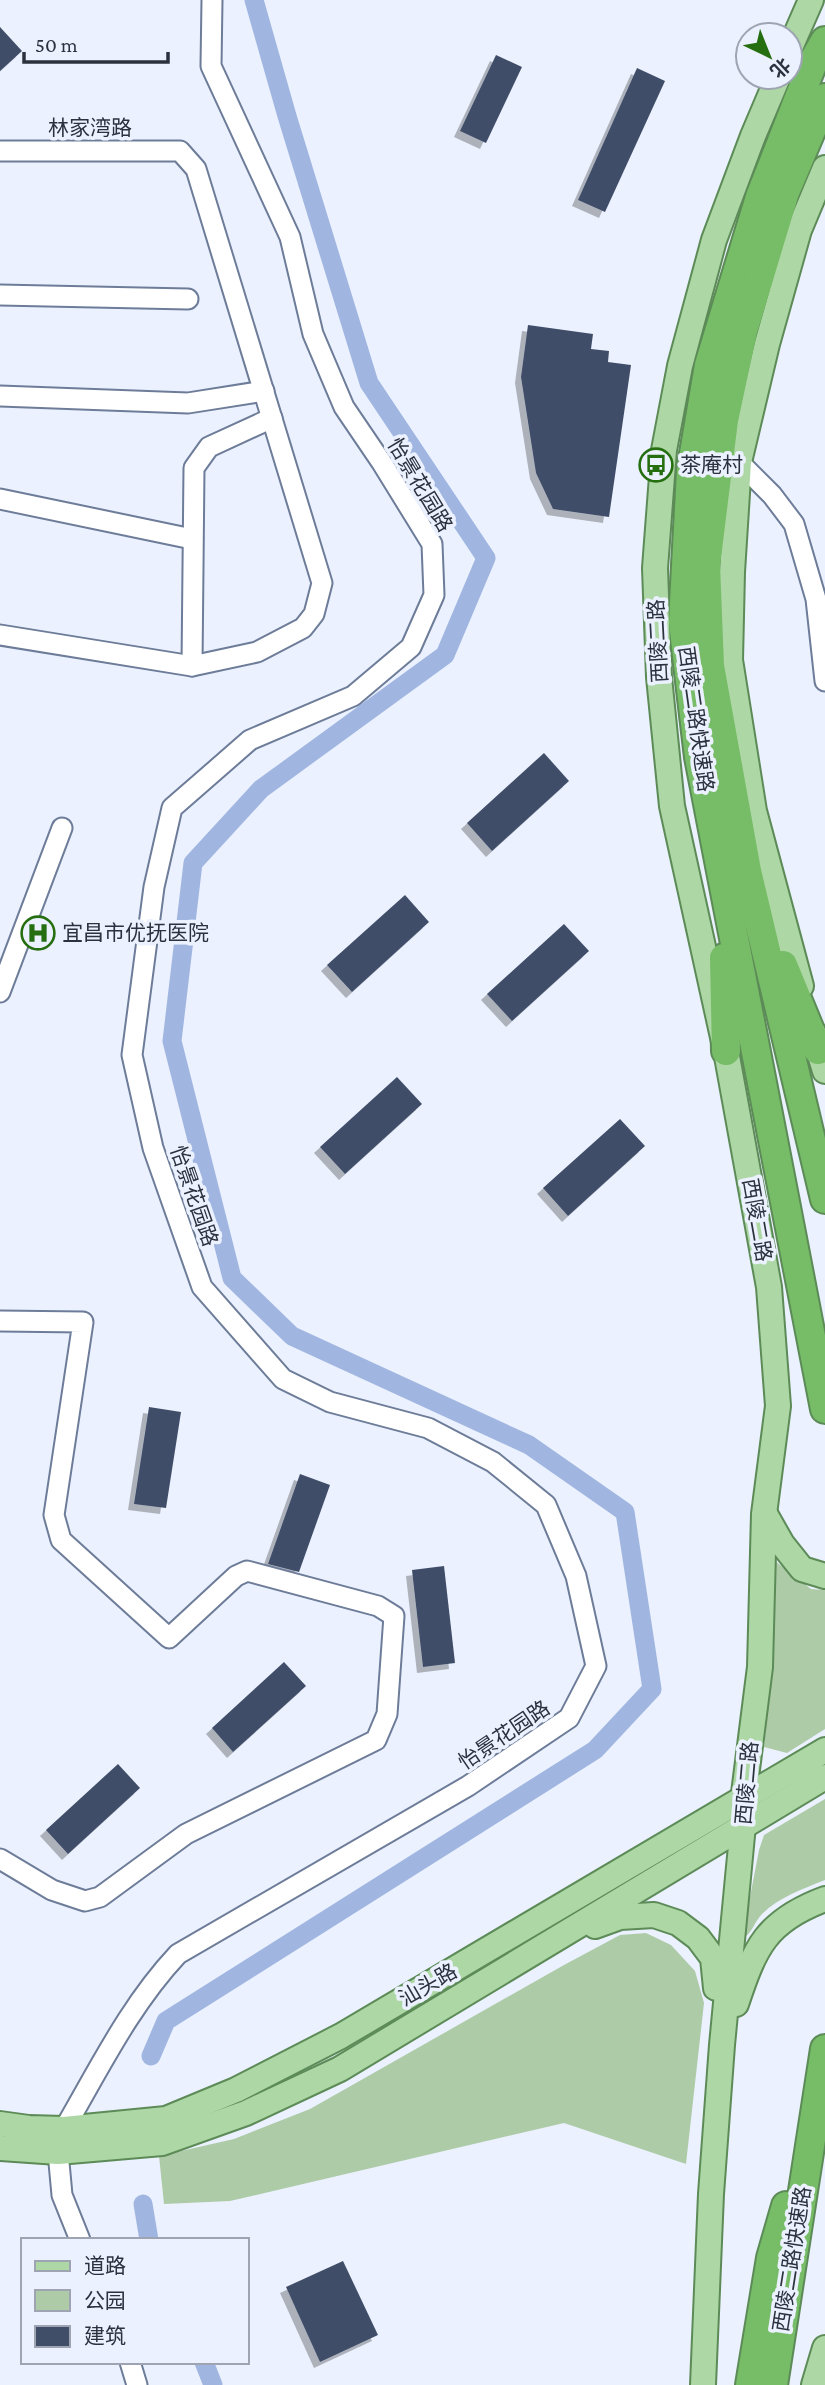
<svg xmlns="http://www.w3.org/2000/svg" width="825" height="2385" viewBox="0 0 825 2385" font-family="'Crimson Pro','Noto Sans SC',serif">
<defs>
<filter id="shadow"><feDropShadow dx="-6" dy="6" stdDeviation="0" flood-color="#0004"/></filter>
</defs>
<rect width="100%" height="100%" fill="#ebf1fe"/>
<g fill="#aecba8">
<polygon points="775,1561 811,1589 825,1590 825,1729 787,1753 764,1747 772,1661"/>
<path d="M825,1799v81c-22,9 -46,17 -63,34 -8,8 -9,19 -20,25l17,-89 5,-15z"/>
<polygon points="646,1933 671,1945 695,1971 704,2003 686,2164 564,2123 230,2201 164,2204 159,2156 234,2139 310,2109 564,1965 620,1935"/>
</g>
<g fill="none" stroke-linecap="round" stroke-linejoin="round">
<g stroke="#a0b6e1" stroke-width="19">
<polyline points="151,2056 166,2021 595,1750 652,1689 625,1512 529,1445 292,1336 232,1278 172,1041 193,863 261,789 445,655 486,558 369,383 287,116 254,0"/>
<polyline points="143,2204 149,2240"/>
<polyline points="204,2362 213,2385"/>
</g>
</g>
<g fill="#414e68" filter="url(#shadow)">
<polygon points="0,27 22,51 0,71"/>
<polygon points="496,55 522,67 486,143 460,131"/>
<polygon points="637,68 665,81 605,212 578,200"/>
<polygon points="528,325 593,334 591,349 609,351 608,362 631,365 609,517 553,509 536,473 521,377"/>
<polygon points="544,753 569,781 492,851 467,823"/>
<polygon points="405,895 429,922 352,992 327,965"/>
<polygon points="564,924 589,951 512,1021 487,994"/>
<polygon points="397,1077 422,1104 345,1174 320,1147"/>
<polygon points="620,1119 645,1146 568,1216 543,1188"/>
<polygon points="149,1407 181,1412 166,1508 134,1504"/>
<polygon points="300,1474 330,1485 299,1572 268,1564"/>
<polygon points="444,1566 455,1663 423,1667 412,1570"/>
<polygon points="284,1662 306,1686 233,1752 212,1728"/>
<polygon points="118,1764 140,1788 68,1854 46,1830"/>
<polygon points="343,2261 378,2335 320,2362 286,2287"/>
</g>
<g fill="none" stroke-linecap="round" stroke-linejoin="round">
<defs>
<g id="minor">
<polyline points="0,151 180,151 196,169 322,583 314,614 303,628 257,652 192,666 0,635"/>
<polyline points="0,295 188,299"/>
<polyline points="0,396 188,403 264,391"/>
<polyline points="739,462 772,495 794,524 816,599 825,681"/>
<polyline points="0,499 192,539"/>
<polyline points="192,666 194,468 209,447 272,418"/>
<polyline points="0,992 62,828"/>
<polyline points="0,1321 83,1322 54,1515 61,1540 169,1638 236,1576 247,1571 378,1606 394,1616 387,1714 376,1740 186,1834 100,1897 85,1901 52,1890 0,1859"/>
<path d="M64,2129c35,-60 66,-124 114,-175l290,-168 101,-68 27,-52 -20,-90 -30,-71 -53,-43 -65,-34 -98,-26 -47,-23 -81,-92 -49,-139 -21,-93 22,-168 18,-79 78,-68 103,-44 58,-49 23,-52 -2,-51 -50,-81 -38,-56 -31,-73 -23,-97 -79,-171 1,-66"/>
<polyline points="58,2152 62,2195 80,2240"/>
<polyline points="130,2362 137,2385"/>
</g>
<g id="major">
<polyline points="790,48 811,0"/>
<polyline points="801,986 754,811 730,660 732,572 739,462 767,344 799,230 825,168"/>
<polyline points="813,1032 825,1071"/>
<polyline points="765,1514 782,1544 802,1569 825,1576"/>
<polyline points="595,1926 620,1917 654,1915 678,1923 698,1938 713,1958 716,1988"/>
<path d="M736,2004c19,-57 30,-83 89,-105"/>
<polyline points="0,2124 29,2128 64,2129 166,2119 236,2090 341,2036 825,1750"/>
<polyline points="0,2148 58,2152 162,2143 246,2113 340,2069 825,1777"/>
<polyline points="703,2385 711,2194 722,2045 743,1825 743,1801 760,1667 764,1514 778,1406 769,1287 726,1051 672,806 659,677 655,568 664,450 680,366 714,240 753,136 778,77"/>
<polyline points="814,2385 825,2348"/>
</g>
<g id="highway">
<polyline points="825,41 814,60 760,197 709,365 691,471 683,622 699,757 825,1409"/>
<polyline points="825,98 785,192 743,331 724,420 706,565 710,666 747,871 825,1199"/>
<polyline points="724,958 726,1051"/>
<polyline points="783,965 818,1050"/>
<polyline points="750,2385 771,2258 786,2206"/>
<polyline points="773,2385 825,2049"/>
</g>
</defs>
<use href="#minor" stroke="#6d7c98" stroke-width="23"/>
<use href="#major" stroke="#5c8b58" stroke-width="28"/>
<use href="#highway" stroke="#5c8b58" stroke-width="32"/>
<use href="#minor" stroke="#fff" stroke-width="19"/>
<use href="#major" stroke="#add7a4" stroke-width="24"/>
<use href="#highway" stroke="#77bc67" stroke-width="28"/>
</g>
<defs>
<symbol id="bus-ring" viewBox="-11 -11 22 22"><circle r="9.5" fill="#ebf1fe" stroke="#266f11" stroke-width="1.5"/><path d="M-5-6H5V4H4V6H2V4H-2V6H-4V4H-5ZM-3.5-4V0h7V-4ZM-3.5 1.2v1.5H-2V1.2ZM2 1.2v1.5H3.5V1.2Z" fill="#266f11"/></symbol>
<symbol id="hospital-ring" viewBox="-11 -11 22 22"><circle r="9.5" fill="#ebf1fe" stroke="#266f11" stroke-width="1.5"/><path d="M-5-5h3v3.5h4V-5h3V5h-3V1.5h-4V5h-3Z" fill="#266f11"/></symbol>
</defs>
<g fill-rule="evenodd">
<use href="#bus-ring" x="637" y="446" width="38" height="38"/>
<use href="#hospital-ring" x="19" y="914" width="38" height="38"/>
</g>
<g text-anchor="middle" stroke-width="7" stroke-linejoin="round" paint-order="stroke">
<g font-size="21" fill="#2b313d" stroke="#ebf1fe">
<text x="90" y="135">林家湾路</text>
<text transform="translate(420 485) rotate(59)" y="7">怡景花园路</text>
<text transform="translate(658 641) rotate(-93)" y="7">西陵二路</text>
<text transform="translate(696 719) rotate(82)" y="7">西陵二路快速路</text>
<text transform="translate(194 1196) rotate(71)" y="7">怡景花园路</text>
<text transform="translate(757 1220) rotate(80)" y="7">西陵二路</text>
<text transform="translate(504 1735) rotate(-34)" y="7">怡景花园路</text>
<text transform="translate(747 1783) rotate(-85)" y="7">西陵二路</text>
<text transform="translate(428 1985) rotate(-30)" y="7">汕头路</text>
<text transform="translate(792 2259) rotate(-81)" y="7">西陵二路快速路</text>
</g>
<g font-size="21" fill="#2b313d" stroke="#ebf1fe" text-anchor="start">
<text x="680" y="472">茶庵村</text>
<text x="62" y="940">宜昌市优抚医院</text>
</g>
</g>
<rect x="21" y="2238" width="228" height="126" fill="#ebf1fe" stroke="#9ea4b1" stroke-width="2"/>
<rect x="35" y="2261" width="35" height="10" fill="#add7a4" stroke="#9ea4b1" stroke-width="2"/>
<text x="84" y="2273" font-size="21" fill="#2b313d">道路</text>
<rect x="35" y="2290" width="35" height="21" fill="#aecba8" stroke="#9ea4b1" stroke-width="2"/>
<text x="84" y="2308" font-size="21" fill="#2b313d">公园</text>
<rect x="35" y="2326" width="35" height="21" fill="#414e68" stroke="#9ea4b1" stroke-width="2"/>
<text x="84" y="2343" font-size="21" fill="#2b313d">建筑</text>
<g transform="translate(769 56) rotate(137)"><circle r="33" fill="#ebf1fe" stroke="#9ea4b1" stroke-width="2"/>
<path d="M0-5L12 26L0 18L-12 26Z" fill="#266f11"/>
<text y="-10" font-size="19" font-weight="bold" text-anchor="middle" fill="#2b313d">北</text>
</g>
<path d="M24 52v10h144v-10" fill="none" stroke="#2b313d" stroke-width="3.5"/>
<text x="35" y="52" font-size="21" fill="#2b313d" stroke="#ebf1fe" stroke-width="5" paint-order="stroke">50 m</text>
</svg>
